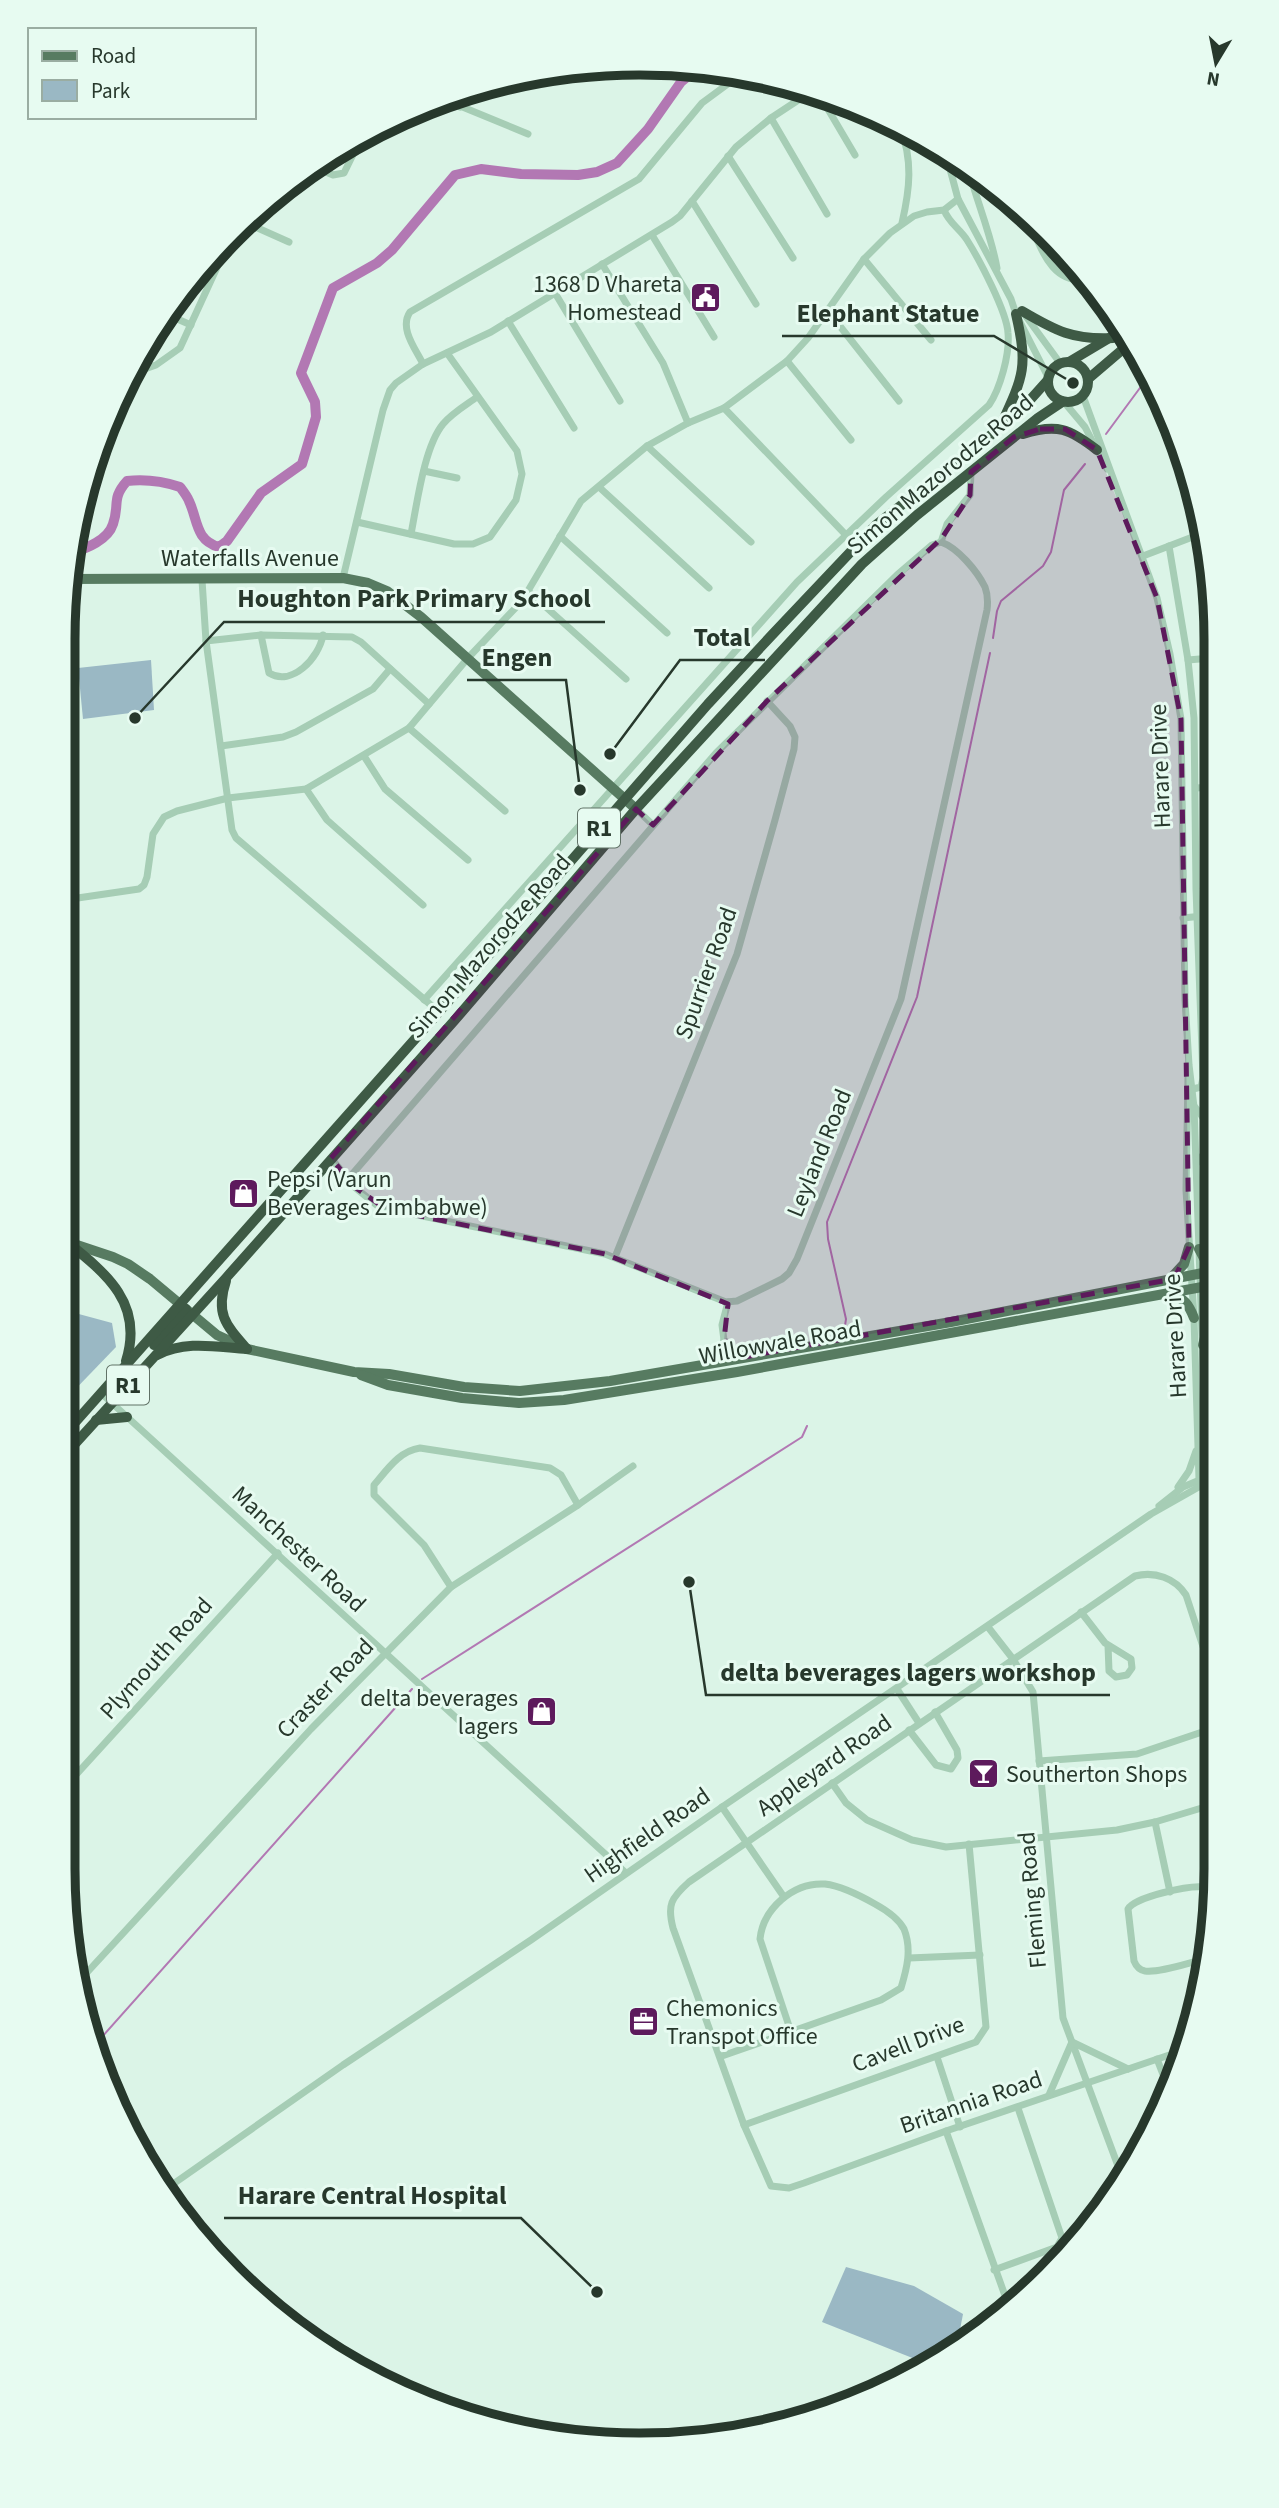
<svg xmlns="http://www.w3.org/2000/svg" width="1279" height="2508" viewBox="0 0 1279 2508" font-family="'Source Sans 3',sans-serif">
<rect width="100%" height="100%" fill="#dbf4e7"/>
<g fill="#9ab8c4">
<polygon points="151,660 154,710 83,719 78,668"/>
<polygon points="64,1310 112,1323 116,1347 63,1402"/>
<polygon points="846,2267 914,2286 963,2314 958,2340 925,2363 822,2322"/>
</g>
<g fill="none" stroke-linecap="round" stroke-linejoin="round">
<g stroke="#b278b3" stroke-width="2">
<polyline points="1106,434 1148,377"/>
<polyline points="993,638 997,611 1001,601 1043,566 1051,552 1064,490 1085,464"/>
<polyline points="844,1332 846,1319 828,1239 827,1222 917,997 990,653"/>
<polyline points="422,1679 802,1437 807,1426"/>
<polyline points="93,2047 412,1689"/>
</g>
<path stroke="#b278b3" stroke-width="10" d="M72,553c15,-5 36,-13 41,-29 7,-20 -2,-25 14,-43 18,-2 35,0 53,6 3,4 7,9 9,14 9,19 6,39 30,46l8,-6 34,-48 41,-29 14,-47 -1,-15 -14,-29 32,-85 44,-25 15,-13 63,-75 26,-6 40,5 57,1 19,-3 20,-9 31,-34 33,-47 17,-14"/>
<g stroke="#a6cdb5" stroke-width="7">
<polyline points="819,94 855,155"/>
<polyline points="443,99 528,134"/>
<polyline points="460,107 468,90"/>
<polyline points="771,118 827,214"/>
<path d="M900,126c13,35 10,62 2,97"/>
<polyline points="946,154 958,199 1011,299 1016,314 1048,377"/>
<polyline points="728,156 793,258"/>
<polyline points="314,167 333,175 344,173 362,136"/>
<path d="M968,168c9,34 23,66 29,100"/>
<polyline points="692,201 756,304"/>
<path d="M1029,221c13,29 22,63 59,59"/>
<polyline points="244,222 289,242"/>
<polyline points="652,235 714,337"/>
<polyline points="864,259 931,340"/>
<polyline points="602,264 663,363 688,423"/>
<polyline points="1073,264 1075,281"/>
<polyline points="555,293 620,401"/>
<polyline points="828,311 899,401"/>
<polyline points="166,314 191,325"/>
<polyline points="1025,315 1060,363"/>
<polyline points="508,321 574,428"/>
<polyline points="787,361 851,440"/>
<path d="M423,364c-8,-16 -24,-36 -13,-52l229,-133 63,-76 38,-28"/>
<polyline points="128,375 156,365 180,348 231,237"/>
<polyline points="1083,396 1157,598 1170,654 1181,719 1185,1000 1189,1065 1194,1107 1207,1476 1204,1484"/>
<polyline points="1064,402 1085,427 1107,469"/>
<polyline points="724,408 845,534"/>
<polyline points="647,446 751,542"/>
<polyline points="424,471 457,478"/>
<polyline points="599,487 709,588"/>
<polyline points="357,522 454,544 473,544 490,537 516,500 522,474 517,451 447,353"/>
<path d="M411,534c6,-30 13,-87 32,-110 9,-11 23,-19 34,-27"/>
<polyline points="560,536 667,633"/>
<path d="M941,542c17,6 36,29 44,45 3,8 3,15 2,23l-86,389 -104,260 -8,14 -7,6 -45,22 -11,1 -121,-48 -226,-47 -27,-22 -4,-6 368,-426 181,-178 35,-30z"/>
<polyline points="941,542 947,524 970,495 971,472"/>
<polyline points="1169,546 1188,660 1194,718 1196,889 1203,1078 1201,1087 1193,1089"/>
<polyline points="1143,556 1203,533"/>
<polyline points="343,578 383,410 390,390 396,383 423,364 491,332 672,222 680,216 736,147 771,118 812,91"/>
<polyline points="202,580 206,641 232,830 236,838 439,1012"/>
<polyline points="528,591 626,679"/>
<path d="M261,635l8,38c23,14 50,-15 54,-38"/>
<polyline points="206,641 261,635 352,637 361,642 429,704"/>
<polyline points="1188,660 1211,658"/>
<polyline points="409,728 505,811"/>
<polyline points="221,746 283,737 296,732 373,689 390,669"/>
<polyline points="364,756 385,789 468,860"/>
<polyline points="1196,788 1212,787"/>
<polyline points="306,789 327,820 423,905"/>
<polyline points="636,809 653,825"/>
<polyline points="64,900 139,889 144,885 147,877 153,834 164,817 177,811 228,798 306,789 409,728 468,658 522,601 581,501 647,446 688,423 724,408 787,361 808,338 864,259 890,233 914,216 927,212 944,210 958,199"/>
<polyline points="1183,918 1212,915"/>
<path d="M424,1000l373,-418 89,-85 103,-92c11,-16 21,-51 19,-72 -1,-21 -29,-74 -41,-93 -7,-11 -18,-17 -23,-30"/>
<polyline points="1188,1076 1186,1190 1194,1318 1199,1479"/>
<polyline points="1195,1107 1204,1119 1213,1125"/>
<polyline points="331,1158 348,1179"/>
<polyline points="1197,1163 1213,1141"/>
<polyline points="615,1257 737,954 775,820 794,749 795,737 790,726 767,701"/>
<polyline points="728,1302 722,1325 724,1340 744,1357"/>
<polyline points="721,1361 724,1340"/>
<polyline points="102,1394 626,1873"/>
<polyline points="1207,1430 1214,1442"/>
<polyline points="1178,1487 1189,1471 1196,1451"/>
<polyline points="1159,1506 1183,1487 1214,1474"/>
<path d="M451,1587l-27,-42 -50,-50v-10c13,-15 25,-34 46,-37l130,20 11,7 17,30"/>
<polyline points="1081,1612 1105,1643 1131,1659 1132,1668 1127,1675 1116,1677 1109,1671 1108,1645"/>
<polyline points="988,1627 1013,1659 1033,1692 1063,2018 1121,2174"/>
<polyline points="897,1689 919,1723"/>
<polyline points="909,1730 936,1765 951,1769 958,1758 957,1750 935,1712"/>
<polyline points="1039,1761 1137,1754 1214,1728"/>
<polyline points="832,1783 846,1803 867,1820 912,1840 946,1847 1117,1830 1155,1822 1215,1804"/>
<polyline points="63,1789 278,1553"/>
<polyline points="722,1807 784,1897"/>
<polyline points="1155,1822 1170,1892"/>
<polyline points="909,1958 980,1955"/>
<path d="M1206,1959c-16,3 -45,14 -61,12 -6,-1 -9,-5 -11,-10l-6,-52c7,-12 61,-24 76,-22 3,0 8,2 11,4"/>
<polyline points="81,1979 311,1729 451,1587 578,1505 633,1466"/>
<path d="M1184,2050l-238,81 -142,52 -15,5 -18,-2 -27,-61 -71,-197c-6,-23 -2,-30 16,-46l446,-306c20,-5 40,2 51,19l28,85"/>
<path d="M722,2056l159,-56 20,-12c6,-20 11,-39 3,-59 -6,-11 -18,-19 -29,-25 -14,-8 -34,-18 -50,-20 -32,-2 -62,25 -65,55l31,93"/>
<polyline points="937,2057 960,2127"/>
<polyline points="1157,2059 1169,2090"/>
<polyline points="1049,2095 1072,2042 1128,2069"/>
<polyline points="744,2125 976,2042 986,2027 969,1844"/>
<polyline points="946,2131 1008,2304"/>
<polyline points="166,2189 343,2065 531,1940 722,1807 1151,1514 1204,1484 1214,1481"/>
<polyline points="994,2270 1057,2247 1062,2238 1018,2108"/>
</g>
<g stroke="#577b61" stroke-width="10">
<polyline points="68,579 343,578 368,583 387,591 421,617 636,809"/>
<polyline points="68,1242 113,1257 128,1264 150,1279 217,1335 247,1349 354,1372 389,1374 464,1387 520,1391 610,1381 951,1322 1213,1271"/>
<polyline points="1199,1249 1206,1262 1213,1266"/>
<polyline points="1171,1278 1184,1264 1189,1247"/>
<path d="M1169,1294c15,3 20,11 25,24"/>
<polyline points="1203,1345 1213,1308"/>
<polyline points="361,1375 388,1385 462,1398 519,1403 564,1400 737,1372 1213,1285"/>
</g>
<g stroke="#3e5a45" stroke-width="10">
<path d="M1022,311c34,20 51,29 91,27"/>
<circle cx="1068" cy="382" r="20"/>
<polyline points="1069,362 1121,331"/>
<polyline points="1088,379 1129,344"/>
<path d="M1001,425c23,-50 27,-58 15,-111"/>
<path d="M1023,434c34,-11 47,-5 74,16"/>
<path d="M67,1242c40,32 77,62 59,119"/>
<path d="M226,1281c-11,33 0,44 21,68"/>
<polyline points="154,1345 186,1309"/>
<path d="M157,1355c29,-15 59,-8 90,-6"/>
<polyline points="96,1420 127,1417"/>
<polyline points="63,1436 439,1012 708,704 771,636 876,525 986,439 1021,410 1047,381"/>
<polyline points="63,1457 226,1278 454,1021 636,809 862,564 917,515 1038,418 1062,402"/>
</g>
</g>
<path fill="#5d1a5c" fill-opacity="0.2" stroke="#5d1a5c" stroke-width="5" stroke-dasharray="14 9" stroke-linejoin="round" d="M1040,429h25l32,21 60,148 24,121 8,528 -12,26 -9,7 -424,77 -20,-17 4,-36 -123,-50 -219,-45 -30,-21 -25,-30 305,-349 17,16 114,-124 175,-163 28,-43 1,-23 43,-35z"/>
<defs>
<symbol id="civic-square" viewBox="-11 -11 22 22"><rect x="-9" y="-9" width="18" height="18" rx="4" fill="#5d1a5c" stroke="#e7fbf1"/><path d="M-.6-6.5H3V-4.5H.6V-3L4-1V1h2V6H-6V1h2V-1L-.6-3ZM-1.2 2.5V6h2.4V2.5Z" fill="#fff"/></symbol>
<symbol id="shop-square" viewBox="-11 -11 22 22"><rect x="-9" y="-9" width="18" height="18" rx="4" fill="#5d1a5c" stroke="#e7fbf1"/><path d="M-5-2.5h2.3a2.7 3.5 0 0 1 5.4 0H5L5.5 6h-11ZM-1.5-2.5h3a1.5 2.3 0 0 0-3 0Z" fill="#fff"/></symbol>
<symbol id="bar-square" viewBox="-11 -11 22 22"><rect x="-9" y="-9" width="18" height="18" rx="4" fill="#5d1a5c" stroke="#e7fbf1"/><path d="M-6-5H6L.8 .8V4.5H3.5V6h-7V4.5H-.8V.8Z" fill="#fff"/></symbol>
<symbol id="office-square" viewBox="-11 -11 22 22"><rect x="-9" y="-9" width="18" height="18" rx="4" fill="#5d1a5c" stroke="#e7fbf1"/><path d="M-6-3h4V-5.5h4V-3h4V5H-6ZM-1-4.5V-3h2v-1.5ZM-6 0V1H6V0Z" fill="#fff"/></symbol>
</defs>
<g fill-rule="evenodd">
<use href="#civic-square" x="688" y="280" width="35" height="35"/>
<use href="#shop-square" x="226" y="1176" width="35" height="35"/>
<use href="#shop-square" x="524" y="1694" width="35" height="35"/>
<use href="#bar-square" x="966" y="1756" width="35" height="35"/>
<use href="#office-square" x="626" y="2004" width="35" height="35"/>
</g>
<g text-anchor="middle" stroke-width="6" stroke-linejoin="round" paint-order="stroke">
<g fill="#e7fbf1" stroke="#617267" stroke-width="2">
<rect x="578" y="808.5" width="42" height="39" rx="5"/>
<rect x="107" y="1365.5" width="42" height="39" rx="5"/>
</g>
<g font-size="23" font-weight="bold" fill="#27382c">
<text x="599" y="836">R1</text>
<text x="128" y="1393">R1</text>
</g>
<g font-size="24" fill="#27382c" stroke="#e7fbf1" text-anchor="start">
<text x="682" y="292" text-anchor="end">1368 D Vhareta<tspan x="682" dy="28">Homestead</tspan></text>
<text x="267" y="1187">Pepsi (Varun<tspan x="267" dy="28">Beverages Zimbabwe)</tspan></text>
<text x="518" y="1706" text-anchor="end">delta beverages<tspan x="518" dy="28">lagers</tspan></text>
<text x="1006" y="1782">Southerton Shops</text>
<text x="666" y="2016">Chemonics<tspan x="666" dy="28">Transpot Office</tspan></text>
</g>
<g font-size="24" fill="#27382c" stroke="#e7fbf1">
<text transform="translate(940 474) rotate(-40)" y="8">Simon Mazorodze Road</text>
<text x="250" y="566">Waterfalls Avenue</text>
<text transform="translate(1160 766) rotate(-92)" y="8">Harare Drive</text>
<text transform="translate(489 946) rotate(-49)" y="8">Simon Mazorodze Road</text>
<text transform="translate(706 973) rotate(-70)" y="8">Spurrier Road</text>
<text transform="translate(819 1153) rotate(-68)" y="8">Leyland Road</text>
<text transform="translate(1175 1336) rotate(-93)" y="8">Harare Drive</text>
<text transform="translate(780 1342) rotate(-10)" y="8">Willowvale Road</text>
<text transform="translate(299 1549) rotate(43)" y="8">Manchester Road</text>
<text transform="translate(156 1658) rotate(-48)" y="8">Plymouth Road</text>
<text transform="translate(325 1688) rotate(-46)" y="8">Craster Road</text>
<text transform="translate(824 1765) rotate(-35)" y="8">Appleyard Road</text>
<text transform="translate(647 1835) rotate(-35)" y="8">Highfield Road</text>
<text transform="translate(1032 1900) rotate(-95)" y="8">Fleming Road</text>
<text transform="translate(908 2044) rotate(-21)" y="8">Cavell Drive</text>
<text transform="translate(971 2102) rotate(-19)" y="8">Britannia Road</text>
</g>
</g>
<path d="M0 0H1279V2508H0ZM639 75H640A564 564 0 0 1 1204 639V1869A564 564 0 0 1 640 2433H639A564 564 0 0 1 75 1869V639A564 564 0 0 1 639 75Z" fill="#e7fbf1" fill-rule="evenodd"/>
<path fill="none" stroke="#27382c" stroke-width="9" d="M639 75H640A564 564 0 0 1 1204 639V1869A564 564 0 0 1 640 2433H639A564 564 0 0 1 75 1869V639A564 564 0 0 1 639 75Z"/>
<path fill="none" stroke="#27382c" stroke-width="2.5" d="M1073 383L994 336H782M135 718L224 622H605M610 754L680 660H765M580 790L566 680H467M689 1582L706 1695H1110M597 2292L521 2218H224"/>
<g fill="#27382c" stroke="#e7fbf1" stroke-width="2.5">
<circle cx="1073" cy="383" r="7"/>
<circle cx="135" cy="718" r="7"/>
<circle cx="610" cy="754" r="7"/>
<circle cx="580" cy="790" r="7"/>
<circle cx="689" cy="1582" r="7"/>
<circle cx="597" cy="2292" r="7"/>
</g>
<g font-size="26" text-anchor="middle" font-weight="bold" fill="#27382c" stroke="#e7fbf1" stroke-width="6" stroke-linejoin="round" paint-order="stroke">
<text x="888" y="322">Elephant Statue</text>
<text x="414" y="607">Houghton Park Primary School</text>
<text x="722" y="646">Total</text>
<text x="517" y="666">Engen</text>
<text x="908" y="1681">delta beverages lagers workshop</text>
<text x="372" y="2204">Harare Central Hospital</text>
</g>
<rect x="28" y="28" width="228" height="91" fill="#e7fbf1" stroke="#9aada2" stroke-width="2"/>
<rect x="42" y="51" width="35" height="10" fill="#577b61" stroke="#9aada2" stroke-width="2"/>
<text x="91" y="63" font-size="21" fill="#27382c">Road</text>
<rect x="42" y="80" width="35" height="21" fill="#9ab8c4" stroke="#9aada2" stroke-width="2"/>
<text x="91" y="98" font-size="21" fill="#27382c">Park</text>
<g transform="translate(1216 63) rotate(190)" stroke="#e7fbf1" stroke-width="5" paint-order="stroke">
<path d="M0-5L12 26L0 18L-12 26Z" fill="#27382c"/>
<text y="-10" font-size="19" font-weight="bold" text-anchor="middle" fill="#27382c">N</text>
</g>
</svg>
